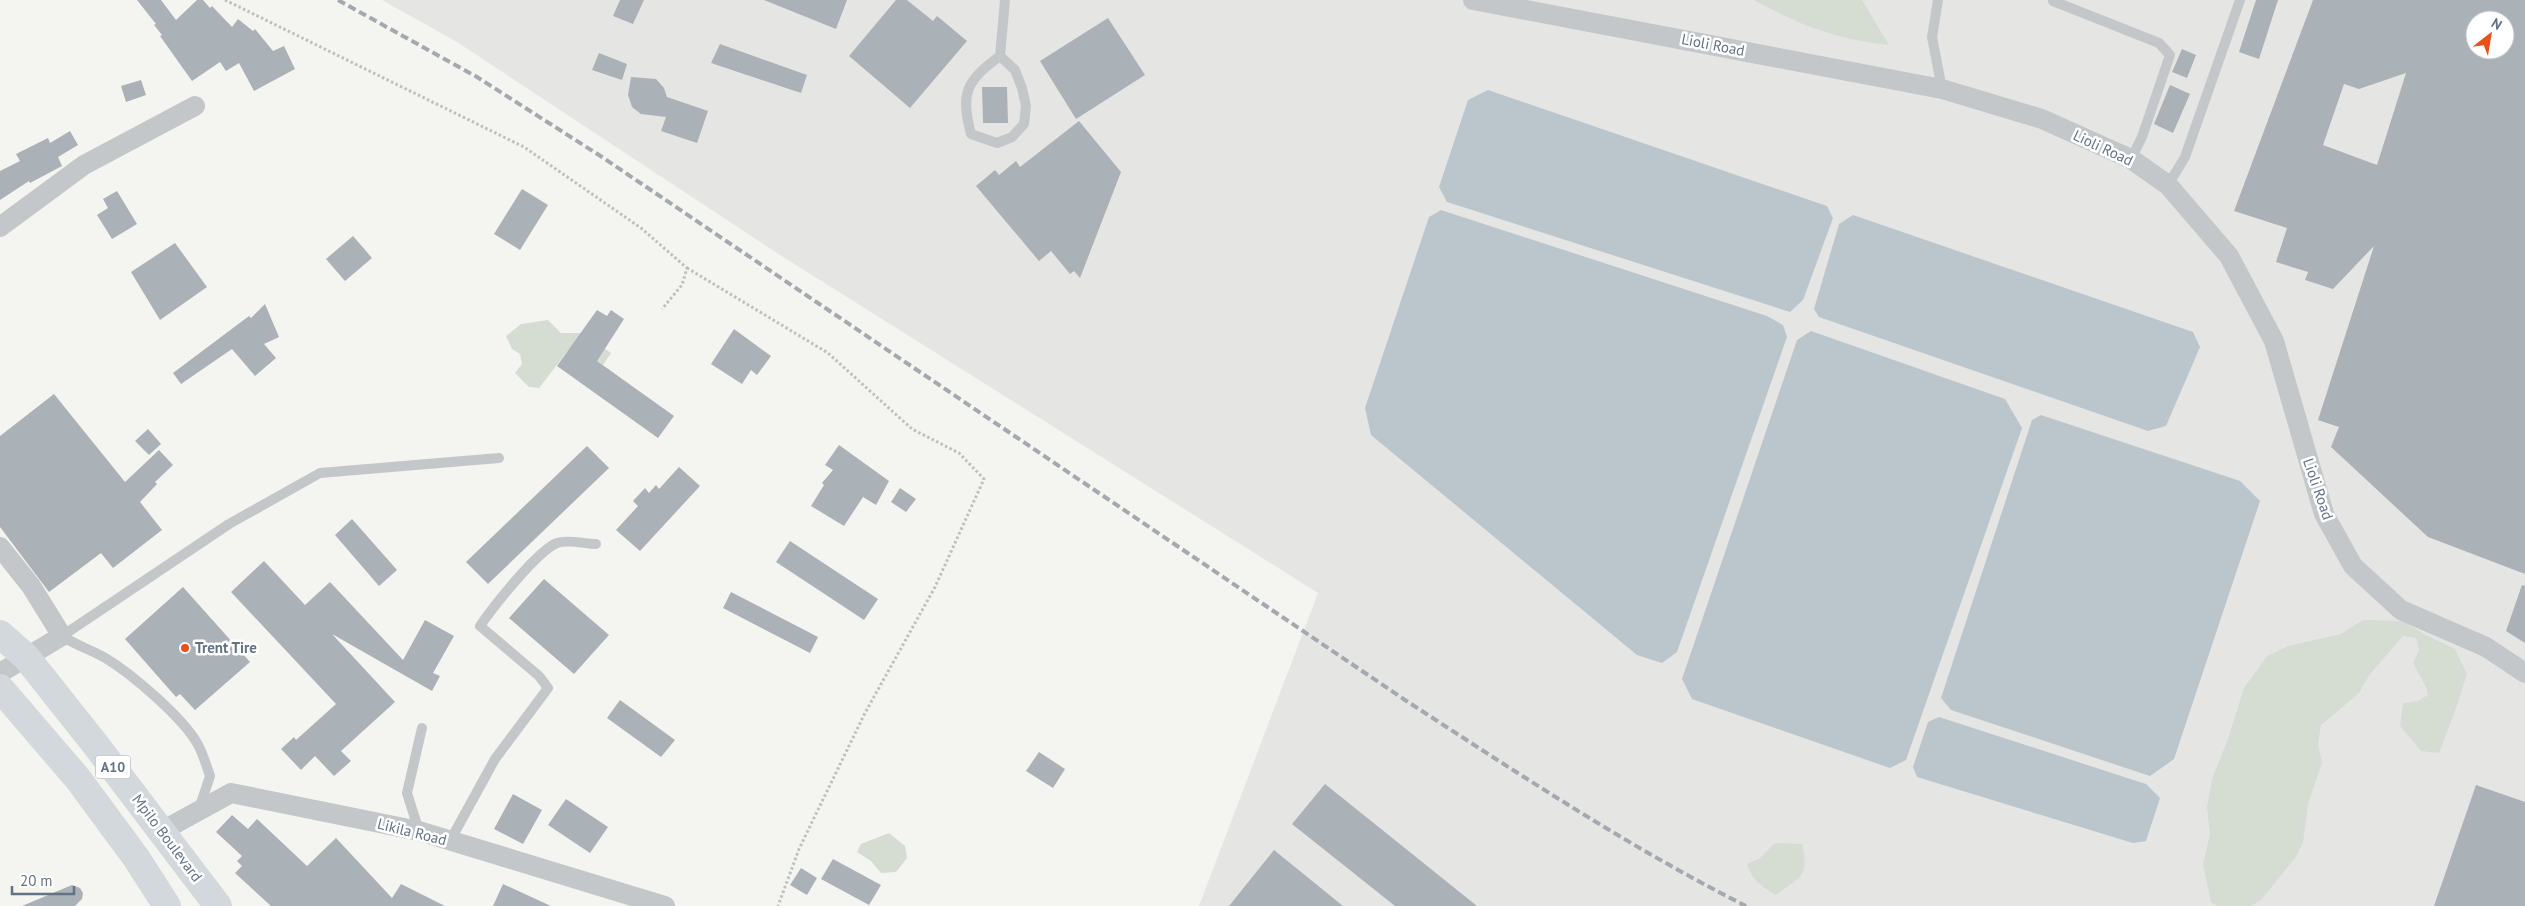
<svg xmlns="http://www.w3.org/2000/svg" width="2525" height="906" viewBox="0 0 2525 906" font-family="'PT Sans',sans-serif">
<rect width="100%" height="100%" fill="#f4f5f0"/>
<path fill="#e5e6e4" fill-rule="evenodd" d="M382,0h2143v906h-1326l119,-313 -538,-338 -323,-213zM2475,20h30v30h-30z"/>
<g fill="#d5dcd1">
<path d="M1754,0h108l27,45c-55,-6 -87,-19 -135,-45z"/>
<polygon points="548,320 561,333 582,333 611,353 603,365 573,344 539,388 529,387 515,373 522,364 520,354 512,349 506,336 521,324"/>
<polygon points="2363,620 2404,621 2424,634 2455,649 2467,674 2455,711 2439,753 2421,751 2400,726 2403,703 2418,701 2428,695 2427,689 2413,663 2419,650 2416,638 2403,636 2370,674 2359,693 2321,725 2318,744 2322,763 2308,804 2303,843 2295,858 2261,900 2251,906 2217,906 2211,902 2203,864 2210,834 2207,807 2212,779 2228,739 2244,688 2267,656 2288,646 2341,634"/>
<polygon points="889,833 905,846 907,858 896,872 881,873 871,861 857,852 861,844"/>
<path d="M1775,843l27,1c8,34 -3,33 -26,51 -14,-8 -24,-15 -29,-31l12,-5z"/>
</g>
<g fill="#bac6cb">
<polygon points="1488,90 1827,206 1833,218 1803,300 1790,312 1447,202 1439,187 1468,100"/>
<polygon points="1441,210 1767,316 1783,325 1787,337 1677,652 1662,663 1637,655 1371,435 1365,408 1429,217"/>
<polygon points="1853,215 2193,332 2200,347 2166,426 2148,431 1819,317 1814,309 1839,224"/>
<polygon points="1811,331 2005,399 2022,428 1906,760 1890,768 1692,699 1682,679 1797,340"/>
<polygon points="2041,415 2240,481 2260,501 2174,759 2150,776 1951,710 1941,698 2032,420"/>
<polygon points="1939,717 2146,784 2160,798 2146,841 2133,843 1917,777 1913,767 1928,722"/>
</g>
<g fill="#aab1b7" fill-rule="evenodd">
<polygon points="137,0 161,0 176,20 197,0 203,0 210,8 212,6 232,27 238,19 253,31 255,29 273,51 284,46 295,69 254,91 239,63 226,71 220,62 192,81 160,36 162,35 154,25 156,24"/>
<polygon points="620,0 644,0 633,24 613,16"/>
<polygon points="764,0 847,0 836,29"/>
<polygon points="896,0 907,0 933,21 937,16 967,41 910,108 849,56"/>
<polygon points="2256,0 2278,0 2259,59 2239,52"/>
<path d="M2313,0h212v574l-97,-37 -97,-90 8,-20 -21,-7 56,-174 -41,43 -28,-9 3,-8 -32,-10 11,-34 -53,-17zM2475,20h30v30h-30zM2406,73l-29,92 -54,-20 21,-61 15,5z"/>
<polygon points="1108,18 1145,75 1076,119 1040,61"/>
<polygon points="720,44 807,75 801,93 711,63"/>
<polygon points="2182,49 2196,55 2187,78 2172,72"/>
<polygon points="599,53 627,64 622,80 592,70"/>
<polygon points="631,77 656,79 664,88 667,97 708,111 697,143 661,131 666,117 641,114 632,107 628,95"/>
<polygon points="141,80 146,95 126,102 121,86"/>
<polygon points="2170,85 2190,94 2173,133 2154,124"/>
<polygon points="982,87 1007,87 1008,123 983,123"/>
<polygon points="1079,121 1121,172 1080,278 1074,271 1070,274 1051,251 1039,261 976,186 995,170 999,175 1016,161 1020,167"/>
<polygon points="70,131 78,145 58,157 62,166 30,183 29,181 0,200 0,171 20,161 16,154 48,138 50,143"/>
<polygon points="522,189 548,205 520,250 494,234"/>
<polygon points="117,191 137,224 112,239 97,215 108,208 103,199"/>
<polygon points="353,236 372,258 345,281 326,259"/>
<polygon points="175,243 207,287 160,320 131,272"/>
<polygon points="265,304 279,337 264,344 276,358 255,376 232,349 181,384 173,373 249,316 251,318"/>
<polygon points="597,310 607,316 611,310 624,319 597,361 674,416 658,438 557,366"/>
<polygon points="734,329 771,356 757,375 751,370 742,384 711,364"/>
<polygon points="54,394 125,482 159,450 173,465 155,482 157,484 140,502 162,530 113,568 101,553 49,592 0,527 0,436"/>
<polygon points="148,429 161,444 149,455 135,441"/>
<polygon points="839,445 889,481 876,505 863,497 844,526 811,506 824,485 822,483 833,470 825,465"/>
<polygon points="587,446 609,468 488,584 466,562"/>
<polygon points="679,467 700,486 640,551 616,530 638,506 633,501 645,488 649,493 656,485 659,489"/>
<polygon points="900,488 916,499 906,512 891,502"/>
<polygon points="352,519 397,570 379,586 335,535"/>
<polygon points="790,541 878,599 864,620 776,562"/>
<polygon points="264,561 305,605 330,582 403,660 425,620 454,636 433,673 440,676 432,691 332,634 395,702 341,751 351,761 334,776 315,756 301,770 281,749 294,737 296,740 336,704 231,592"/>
<polygon points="544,579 609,635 574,674 509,618"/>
<polygon points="2522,585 2525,586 2525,643 2506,631"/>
<polygon points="183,587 250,662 195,710 180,694 176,697 125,639"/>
<polygon points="731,592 818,637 810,653 723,608"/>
<polygon points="620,700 675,740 661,757 607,718"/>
<polygon points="1039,752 1065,769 1053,788 1026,771"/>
<polygon points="1325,784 1477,906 1395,906 1292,824"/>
<polygon points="2476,785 2525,802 2525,906 2434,906"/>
<polygon points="513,794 542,810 523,844 494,829"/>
<polygon points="566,799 608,827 590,853 548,825"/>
<polygon points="232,815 248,829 257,819 307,866 336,838 392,898 401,884 445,906 271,906 235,873 242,866 237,861 242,856 216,832"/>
<polygon points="1274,850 1343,906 1229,906"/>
<polygon points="833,859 881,885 869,905 821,879"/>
<polygon points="801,868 817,878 807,895 790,885"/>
<polygon points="503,884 551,906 493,906"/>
<polygon points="72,885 80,888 83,893 82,899 75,906 22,906"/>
</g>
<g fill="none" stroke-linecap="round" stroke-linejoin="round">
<g stroke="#bdbfc1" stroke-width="3" stroke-dasharray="2.5 2.5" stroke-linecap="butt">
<polyline points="225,0 524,147 641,228 687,268 682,285 662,309"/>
<polyline points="687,268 828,353 912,429 959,453 984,479 935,587 865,713 799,849 778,906"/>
</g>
<g stroke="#c4c7ca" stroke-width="10">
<polyline points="1938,0 1932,37 1942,89"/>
<polyline points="2053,1 2159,43 2170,55 2142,137 2131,159"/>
<path d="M1000,56l15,14 7,18 4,18 -2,18 -12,13 -15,6 -26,-9c-11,-41 -5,-53 29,-78l5,-56"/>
<polyline points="2168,185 2185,157 2240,0"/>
<path d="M199,809l11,-33c-4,-11 -7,-23 -13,-33 -15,-26 -64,-68 -90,-84 -15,-9 -30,-13 -45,-23l167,-112 91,-51 179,-15"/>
<polyline points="419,831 407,793 422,728"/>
<path d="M450,841l45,-82 53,-71 -9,-12 -59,-50c13,-19 57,-75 77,-83 10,-4 29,1 39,1"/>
</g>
<g stroke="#c4c7ca" stroke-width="20">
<polyline points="1473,0 1942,89 2042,119 2131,159 2168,185 2229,256 2274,341 2324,514 2353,566 2401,610 2486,647 2525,673"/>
<polyline points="0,227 84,165 195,106"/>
<polyline points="0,547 31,586 62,636 0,673"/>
<polyline points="162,831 231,793 419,831 665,906"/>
</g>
<g stroke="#d3d8dc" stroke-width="28">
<polyline points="0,634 26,657 95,744 218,906"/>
<polyline points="0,688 78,779 137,859 167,906"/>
</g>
<path stroke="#a3a9af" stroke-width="4" stroke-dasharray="8 4" stroke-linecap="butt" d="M338,0l139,77 125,80 803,543c111,72 222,146 341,206"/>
</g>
<circle fill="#eb4f1a" stroke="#fff" stroke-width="2" cx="185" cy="648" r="5"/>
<g text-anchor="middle" stroke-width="5" stroke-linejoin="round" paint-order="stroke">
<rect fill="#fff" stroke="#919da8" stroke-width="1" x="95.5" y="755.5" width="35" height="23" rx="4"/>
<g font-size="14" font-weight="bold" fill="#627383">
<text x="113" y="772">A10</text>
</g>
<g font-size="15" fill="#627383" stroke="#fff">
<text transform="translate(1713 45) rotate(11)" y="5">Lioli Road</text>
<text transform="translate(2103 148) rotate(25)" y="5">Lioli Road</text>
<text transform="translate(2318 489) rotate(71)" y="5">Lioli Road</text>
<text transform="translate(412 832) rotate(14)" y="5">Likila Road</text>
<text transform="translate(167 838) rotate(53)" y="5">Mpilo Boulevard</text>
</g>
<g font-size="15" font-weight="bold" fill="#627383" stroke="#fff" text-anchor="start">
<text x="195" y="653">Trent Tire</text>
</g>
</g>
<g transform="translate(2490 35) rotate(31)"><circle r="24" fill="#ffffff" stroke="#c0c7cd"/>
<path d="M0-4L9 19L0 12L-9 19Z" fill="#eb4f1a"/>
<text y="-8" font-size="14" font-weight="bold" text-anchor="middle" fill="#627383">N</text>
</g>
<path d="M12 886v8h62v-8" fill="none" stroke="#627383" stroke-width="2.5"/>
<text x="20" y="886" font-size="15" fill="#627383" stroke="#ffffff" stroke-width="4" paint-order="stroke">20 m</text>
</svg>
